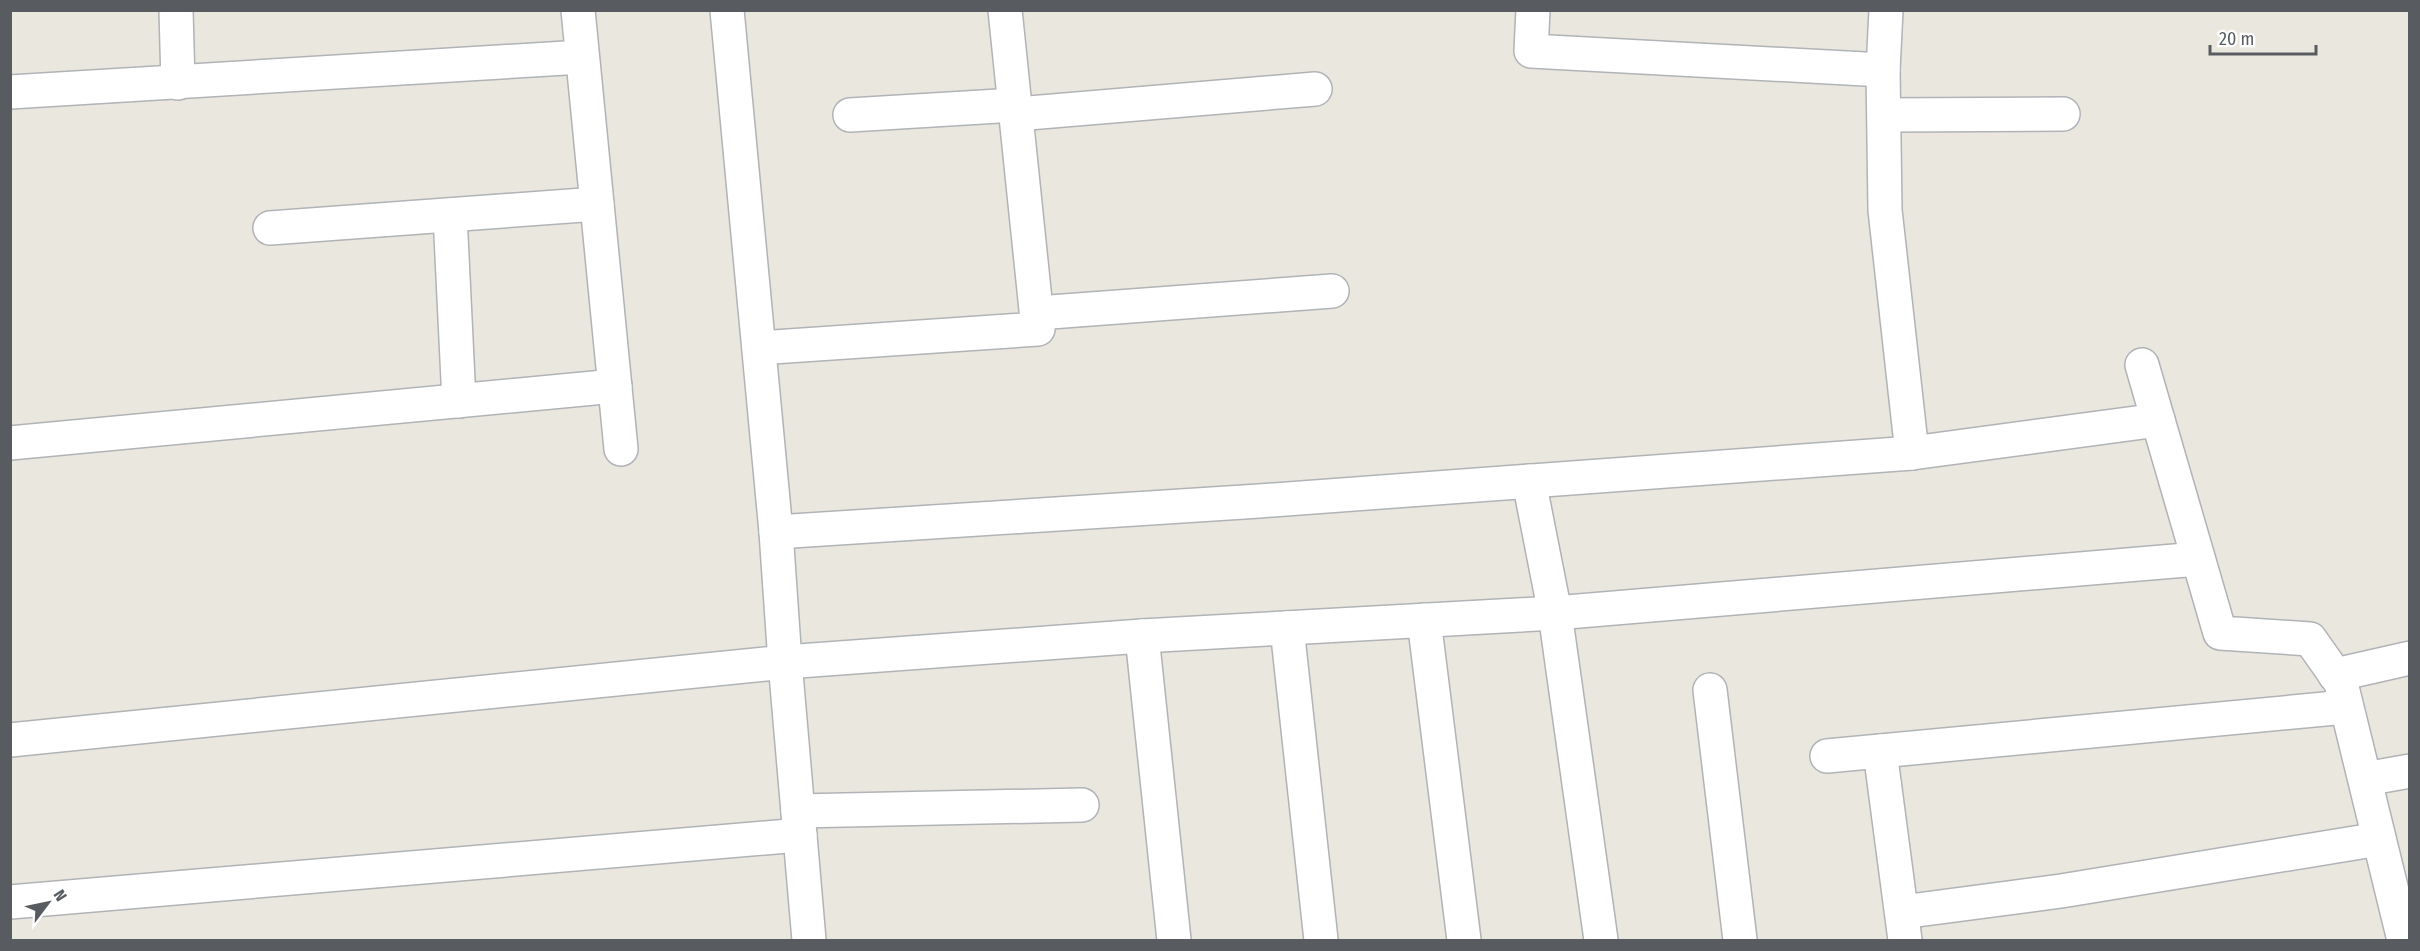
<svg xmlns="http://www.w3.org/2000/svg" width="2420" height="951" viewBox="0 0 2420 951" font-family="'Fira Sans Condensed',sans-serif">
<rect width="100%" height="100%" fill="#eae7df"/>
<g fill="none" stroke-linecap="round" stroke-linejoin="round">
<defs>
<g id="minor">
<polyline points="176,10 178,83"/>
<polyline points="578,10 621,449"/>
<polyline points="727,10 776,532 785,662 809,940"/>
<polyline points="1533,10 1531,51 1883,70"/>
<polyline points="1886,10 1883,70 1885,210 1912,453"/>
<polyline points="10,92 582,57"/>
<polyline points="1016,114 1315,89"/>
<polyline points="850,115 1015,105"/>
<polyline points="1884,115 2063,114"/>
<polyline points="450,215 459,401"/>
<polyline points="270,228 597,204"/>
<polyline points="1037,313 1332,291"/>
<polyline points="759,348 1038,329 1005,10"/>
<polyline points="2142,365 2220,633 2310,639 2341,683 2404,940"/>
<polyline points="10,443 615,386"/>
<polyline points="1529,481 1555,613 1601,940"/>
<polyline points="776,532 1259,501 1912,453 2158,420"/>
<polyline points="1424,620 1464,940"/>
<polyline points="1287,628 1321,940"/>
<polyline points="1142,636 1174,940"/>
<polyline points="2335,675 2410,658"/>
<polyline points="1710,690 1740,940"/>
<polyline points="10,740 785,662 1142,636 1555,613 2198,559"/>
<polyline points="1880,751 1905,940"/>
<polyline points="1827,756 2346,707"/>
<polyline points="2365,779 2410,771"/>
<polyline points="798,811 1082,805"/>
<polyline points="10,902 800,835"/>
<polyline points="1902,912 2061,891 2379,839"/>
</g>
</defs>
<use href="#minor" stroke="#b0b3b7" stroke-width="36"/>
<use href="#minor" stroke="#fff" stroke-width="33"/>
</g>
<rect width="2420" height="951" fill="none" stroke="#585c60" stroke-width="24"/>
<g transform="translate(48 903) rotate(58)" stroke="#ffffff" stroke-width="4.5" paint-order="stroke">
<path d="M0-4.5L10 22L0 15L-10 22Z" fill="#585c60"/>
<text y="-9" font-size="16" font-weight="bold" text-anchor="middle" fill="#585c60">N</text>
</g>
<path d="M2210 45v9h106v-9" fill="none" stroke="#585c60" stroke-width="3"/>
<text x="2219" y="45" font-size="18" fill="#585c60" stroke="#ffffff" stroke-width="4.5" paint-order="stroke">20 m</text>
</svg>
